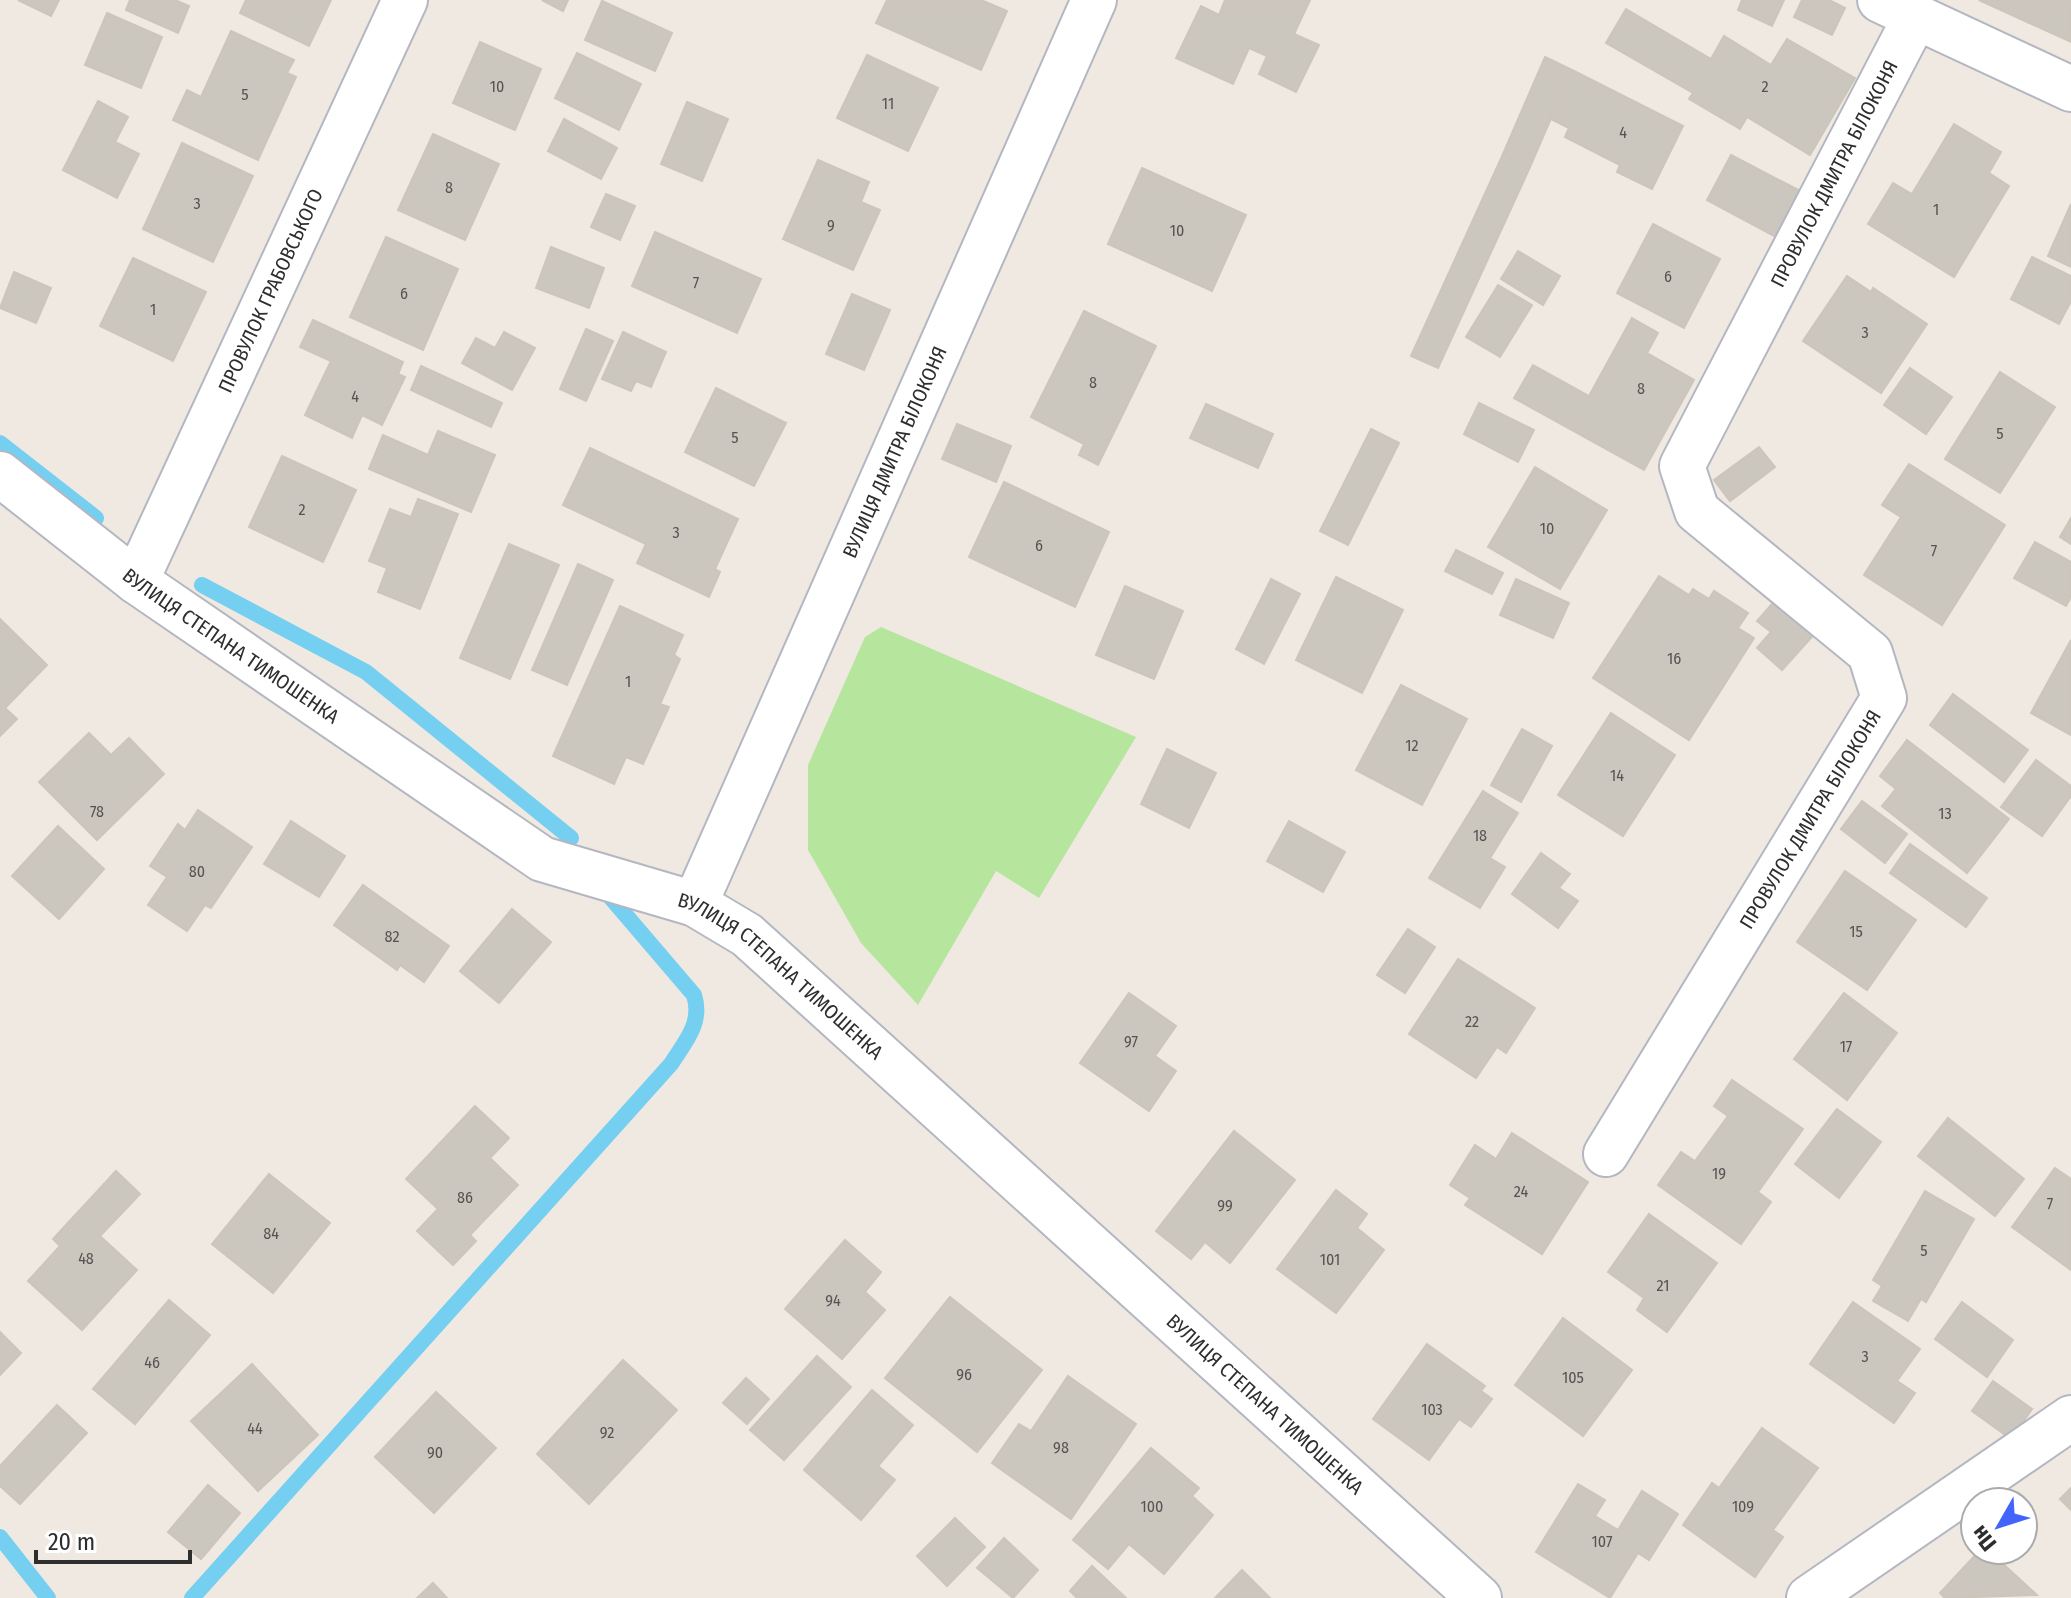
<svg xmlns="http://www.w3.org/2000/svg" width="2071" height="1598" viewBox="0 0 2071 1598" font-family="'Fira Sans Condensed',sans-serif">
<rect width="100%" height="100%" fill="#efe9e1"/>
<polygon fill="#b6e59e" points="881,627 1136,737 1039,898 996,871 918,1005 861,943 808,850 808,765 865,637"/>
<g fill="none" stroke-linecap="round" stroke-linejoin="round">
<g stroke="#75cff0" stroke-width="16">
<polyline points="0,443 96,518"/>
<polyline points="202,585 366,672 571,838"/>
<polyline points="0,1537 48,1598"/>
<path d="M192,1598l479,-534c14,-22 32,-41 23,-69l-88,-103"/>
</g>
</g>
<g fill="#cbc7bf" stroke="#cbc5ba" stroke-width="2">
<polygon points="18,0 59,0 51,16"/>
<polygon points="130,0 175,0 189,6 178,33 126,10"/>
<polygon points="246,0 331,0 309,46 240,13"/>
<polygon points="542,0 568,0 563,11"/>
<polygon points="887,0 981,0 1007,11 981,70 876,23"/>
<polygon points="1225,0 1310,0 1294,34 1319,45 1296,92 1259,74 1267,56 1249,48 1233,84 1176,58 1201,6 1219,15"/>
<polygon points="1742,0 1784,0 1772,26 1738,10"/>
<polygon points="1802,0 1829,0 1845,8 1832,35 1794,17"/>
<polygon points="1979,0 2071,0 2071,42"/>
<polygon points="602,1 672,33 655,71 585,40"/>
<polygon points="1626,9 1711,59 1724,36 1771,65 1787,39 1855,78 1810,155 1747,117 1740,129 1689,99 1693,93 1606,43"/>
<polygon points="107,13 162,37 141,88 85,65"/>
<polygon points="231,31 294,60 287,73 296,77 258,160 173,120 187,90 201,97"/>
<polygon points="480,42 541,69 515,130 453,103"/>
<polygon points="577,53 641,84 619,130 555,98"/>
<polygon points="867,55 938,88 908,151 837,118"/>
<polygon points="1545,57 1572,70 1530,167 1503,154"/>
<polygon points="1572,70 1683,126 1652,189 1617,172 1620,165 1565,137 1569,128 1549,118"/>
<polygon points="98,101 128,117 115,142 139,154 117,198 63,170"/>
<polygon points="687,102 728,119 702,181 661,164"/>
<polygon points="564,119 617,148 601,179 548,151"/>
<polygon points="1954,124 2001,152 1989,173 2009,186 1954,277 1868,224 1893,183 1912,194"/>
<polygon points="433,134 499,164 465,240 398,210"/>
<polygon points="182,143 253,176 213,262 143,229"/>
<polygon points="1503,154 1530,167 1438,368 1411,356"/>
<polygon points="1731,155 1804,193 1780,239 1707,200"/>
<polygon points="818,160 869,182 861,202 880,210 853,270 783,239"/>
<polygon points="1142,168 1246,215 1212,291 1108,244"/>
<polygon points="606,194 635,206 620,240 591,227"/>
<polygon points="2071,204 2071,267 2048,256"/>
<polygon points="1653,224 1720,259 1684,328 1617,293"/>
<polygon points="655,232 761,279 737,333 632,286"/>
<polygon points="386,237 458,269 423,350 350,317"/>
<polygon points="551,247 604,268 589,308 536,288"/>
<polygon points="1518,251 1560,276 1543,305 1501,279"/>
<polygon points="2032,257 2071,276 2071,301 2059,324 2011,299"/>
<polygon points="133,258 206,292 173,361 100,326"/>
<polygon points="14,272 51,288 36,323 0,308"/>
<polygon points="1847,276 1871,292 1873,288 1927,324 1881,393 1803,341"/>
<polygon points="1498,285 1532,305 1500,357 1466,337"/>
<polygon points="852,294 890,310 864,370 826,354"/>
<polygon points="1084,311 1156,346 1098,465 1079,455 1084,444 1031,417"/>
<polygon points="1632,318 1658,333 1647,353 1694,380 1644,470 1514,398 1533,365 1589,396"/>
<polygon points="313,320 403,362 398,374 405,377 382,425 362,415 352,438 305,415 331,361 300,347"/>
<polygon points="586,329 613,341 586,401 560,389"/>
<polygon points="504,332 535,348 512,390 462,363 476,338 495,348"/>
<polygon points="623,332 666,352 651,387 636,381 631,391 602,379"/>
<polygon points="421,366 502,403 491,427 411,390"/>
<polygon points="1910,368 1952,397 1926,434 1884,405"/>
<polygon points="2000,372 2055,407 2000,493 1945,459"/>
<polygon points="716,388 786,423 754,486 685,452"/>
<polygon points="1479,403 1534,430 1518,462 1464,434"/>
<polygon points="1206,404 1273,434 1258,468 1190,438"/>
<polygon points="957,424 1011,446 996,482 942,459"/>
<polygon points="1371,429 1399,443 1348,545 1320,531"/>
<polygon points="438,431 495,455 471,512 369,469 383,435 428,455"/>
<polygon points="1759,447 1775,467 1730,501 1714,480"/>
<polygon points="590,448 738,519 715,569 720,572 709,597 637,563 646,544 563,505"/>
<polygon points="282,456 356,490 323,562 249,527"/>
<polygon points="1909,464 2005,525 1942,625 1864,575 1901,517 1882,505"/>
<polygon points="1535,467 1607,510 1560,589 1488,547"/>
<polygon points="1004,482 1109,532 1075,607 969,557"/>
<polygon points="418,499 458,514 420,609 378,592 387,568 369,561 390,509 411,517"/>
<polygon points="2071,518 2071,544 2060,537"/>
<polygon points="2035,542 2071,562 2071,597 2066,606 2014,578"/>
<polygon points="509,544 559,565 510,679 460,658"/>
<polygon points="1456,550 1503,573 1492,594 1445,571"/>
<polygon points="578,564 613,580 567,685 532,670"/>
<polygon points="1659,576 1689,595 1693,589 1709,599 1714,591 1748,613 1738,628 1754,638 1689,740 1593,678"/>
<polygon points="1336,577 1403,610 1362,693 1296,660"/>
<polygon points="1271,579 1300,594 1264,664 1236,649"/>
<polygon points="1516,579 1569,603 1553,638 1500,615"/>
<polygon points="1125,586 1183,611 1154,679 1096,655"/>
<polygon points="1779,596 1818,630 1782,670 1757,648 1771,632 1757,621"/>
<polygon points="620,606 683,635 674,655 680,659 660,704 669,707 643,764 626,757 614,784 553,756"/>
<polygon points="0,619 47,665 5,708 17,719 0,736"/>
<polygon points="2071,640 2071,735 2031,713"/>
<polygon points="1401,685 1467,719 1422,805 1356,770"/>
<polygon points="1953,694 2028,750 2004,782 1930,725"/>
<polygon points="1611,713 1675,755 1623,836 1558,795"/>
<polygon points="1522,729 1552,746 1521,802 1491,785"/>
<polygon points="89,733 111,755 129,738 164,774 97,840 39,782"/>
<polygon points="1907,740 2009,819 1967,873 1882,806 1896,789 1880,776"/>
<polygon points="1167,749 1216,773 1189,828 1141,804"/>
<polygon points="2036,760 2071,786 2071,796 2042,836 2001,807"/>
<polygon points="1483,791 1518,813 1490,858 1505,867 1480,908 1429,878"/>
<polygon points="1862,801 1907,834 1885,863 1841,829"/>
<polygon points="198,810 252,847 211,908 205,905 187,931 148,905 167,877 150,866 178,824 185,830"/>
<polygon points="291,821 345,856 319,897 264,864"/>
<polygon points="1289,821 1345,852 1323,892 1267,861"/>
<polygon points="58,826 104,869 59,919 12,876"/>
<polygon points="1910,844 1987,898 1966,927 1890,873"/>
<polygon points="1541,853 1570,874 1559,888 1578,901 1558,928 1512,894"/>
<polygon points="1845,871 1916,920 1867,990 1797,942"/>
<polygon points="363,885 449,946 424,982 400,965 397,970 334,925"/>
<polygon points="512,909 551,942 499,1003 460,971"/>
<polygon points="1408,929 1435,947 1405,993 1377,975"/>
<polygon points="1458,959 1535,1008 1506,1053 1497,1047 1476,1078 1409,1034"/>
<polygon points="1129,993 1176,1026 1155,1056 1176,1071 1149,1111 1080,1063"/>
<polygon points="1844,993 1897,1033 1847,1100 1794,1059"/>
<polygon points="1732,1080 1803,1129 1758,1192 1771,1202 1741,1244 1658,1185 1681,1152 1695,1161 1728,1116 1714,1106"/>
<polygon points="475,1106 509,1138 490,1158 518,1185 470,1235 476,1241 453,1265 417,1231 438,1209 406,1179"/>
<polygon points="1837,1109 1881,1142 1839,1198 1795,1164"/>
<polygon points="1948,1118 2024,1179 1995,1216 1918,1156"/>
<polygon points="1234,1131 1295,1180 1230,1263 1205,1242 1191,1259 1156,1231"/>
<polygon points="1512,1133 1588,1182 1542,1254 1465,1205 1470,1198 1450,1185 1475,1145 1496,1159"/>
<polygon points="2055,1168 2071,1179 2071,1270 2012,1227"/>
<polygon points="116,1171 140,1194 100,1236 137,1270 82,1330 28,1281 60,1246 53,1239"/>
<polygon points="269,1174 330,1223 273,1293 212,1244"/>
<polygon points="1336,1190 1367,1214 1357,1228 1384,1250 1336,1313 1277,1269"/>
<polygon points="1925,1191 1974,1219 1926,1302 1921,1299 1908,1321 1873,1301 1882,1286 1873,1280"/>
<polygon points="1649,1214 1717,1263 1667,1332 1637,1310 1644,1298 1608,1272"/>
<polygon points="845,1240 881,1272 865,1292 885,1310 842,1359 785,1309"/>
<polygon points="950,1297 1042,1370 977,1452 885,1378"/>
<polygon points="169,1300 210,1335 135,1424 93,1389"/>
<polygon points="1853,1302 1920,1349 1897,1381 1915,1393 1894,1423 1810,1364"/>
<polygon points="1962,1302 2013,1340 1987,1377 1935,1339"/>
<polygon points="1563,1318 1632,1370 1583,1436 1515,1385"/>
<polygon points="0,1332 21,1353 0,1375"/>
<polygon points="1427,1344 1485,1386 1481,1391 1492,1399 1471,1427 1459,1419 1429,1460 1373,1419"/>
<polygon points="817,1356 851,1387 784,1460 750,1430"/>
<polygon points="623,1360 677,1410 589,1504 537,1454"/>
<polygon points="252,1364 318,1435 258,1491 191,1421"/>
<polygon points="1068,1376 1136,1424 1071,1519 992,1463 1019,1424 1031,1431"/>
<polygon points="746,1378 769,1399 747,1424 723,1403"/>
<polygon points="1993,1381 2032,1409 2011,1439 1972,1411"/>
<polygon points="872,1390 913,1425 878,1466 895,1480 861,1520 804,1470"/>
<polygon points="436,1392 496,1448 434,1513 375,1457"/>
<polygon points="57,1405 87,1433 20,1504 0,1486 0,1466"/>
<polygon points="1762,1428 1818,1468 1773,1530 1783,1537 1755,1577 1683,1525 1712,1483 1719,1488"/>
<polygon points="1151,1448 1199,1488 1192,1496 1213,1515 1164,1574 1129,1544 1108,1569 1073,1540"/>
<polygon points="1578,1484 1605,1500 1595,1516 1618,1530 1642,1491 1678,1514 1649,1560 1638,1553 1610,1598 1536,1552"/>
<polygon points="208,1485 240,1513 201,1559 168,1532"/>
<polygon points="2071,1488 2071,1510 2060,1499"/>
<polygon points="955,1518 985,1547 947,1586 917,1556"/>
<polygon points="1004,1538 1038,1570 1013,1598 977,1568"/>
<polygon points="1980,1550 1988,1550 2037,1595 1945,1598 1940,1593"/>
<polygon points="1092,1566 1126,1598 1077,1598 1070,1591"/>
<polygon points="1242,1570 1270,1598 1215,1598"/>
<polygon points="433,1583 447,1598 417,1598"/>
</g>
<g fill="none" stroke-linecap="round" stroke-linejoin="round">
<defs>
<g id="minor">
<polyline points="1880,0 2071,89"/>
<path id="s1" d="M0,474l136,107 406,278 153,45 52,31 732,663"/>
<path id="s2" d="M136,581l269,-581"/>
<path id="s3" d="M695,904l399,-904"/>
<path id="s4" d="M1606,1154l278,-456 -14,-45 -173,-142 -15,-45 233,-448"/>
<polyline points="1809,1598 2071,1418"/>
</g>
</defs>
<use href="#minor" stroke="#b4b7c1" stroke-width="48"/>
<use href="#minor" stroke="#fff" stroke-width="44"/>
</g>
<g text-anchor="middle" stroke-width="6" stroke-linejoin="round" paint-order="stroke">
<g font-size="16" fill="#555452">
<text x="497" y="92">10</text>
<text x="1765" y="92">2</text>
<text x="245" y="100">5</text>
<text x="888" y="109">11</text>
<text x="1623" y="138">4</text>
<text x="449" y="193">8</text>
<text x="197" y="209">3</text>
<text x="1936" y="215">1</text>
<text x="831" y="231">9</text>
<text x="1177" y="236">10</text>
<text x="1668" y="282">6</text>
<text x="696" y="288">7</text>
<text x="404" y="299">6</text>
<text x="153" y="315">1</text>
<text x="1865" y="338">3</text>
<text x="1093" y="388">8</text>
<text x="1641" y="394">8</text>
<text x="355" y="402">4</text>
<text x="2000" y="439">5</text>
<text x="735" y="443">5</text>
<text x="302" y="515">2</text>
<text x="1547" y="534">10</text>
<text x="676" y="538">3</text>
<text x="1039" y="551">6</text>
<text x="1934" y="556">7</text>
<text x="1674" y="664">16</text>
<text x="628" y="687">1</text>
<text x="1412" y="751">12</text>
<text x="1617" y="781">14</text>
<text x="97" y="817">78</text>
<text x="1945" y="819">13</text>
<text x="1480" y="841">18</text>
<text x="197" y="877">80</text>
<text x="1856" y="937">15</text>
<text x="392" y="942">82</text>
<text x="1472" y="1027">22</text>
<text x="1131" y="1047">97</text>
<text x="1846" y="1052">17</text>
<text x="1719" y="1179">19</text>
<text x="1521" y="1197">24</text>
<text x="465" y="1203">86</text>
<text x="2050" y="1209">7</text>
<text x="1225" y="1211">99</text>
<text x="271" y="1239">84</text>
<text x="1924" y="1256">5</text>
<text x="86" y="1264">48</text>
<text x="1330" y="1265">101</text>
<text x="1663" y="1291">21</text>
<text x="833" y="1306">94</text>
<text x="1865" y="1362">3</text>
<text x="152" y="1368">46</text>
<text x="964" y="1380">96</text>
<text x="1573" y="1383">105</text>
<text x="1432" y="1415">103</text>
<text x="255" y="1434">44</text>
<text x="607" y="1438">92</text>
<text x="1061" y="1453">98</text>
<text x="435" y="1458">90</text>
<text x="1152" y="1512">100</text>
<text x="1743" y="1512">109</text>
<text x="1602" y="1547">107</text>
</g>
<g font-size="20" fill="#2e2e2e" stroke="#fff">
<text dy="7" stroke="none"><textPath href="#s4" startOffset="1182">ПРОВУЛОК ДМИТРА БІЛОКОНЯ</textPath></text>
<text dy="7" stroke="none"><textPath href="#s2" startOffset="320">ПРОВУЛОК ГРАБОВСЬКОГО</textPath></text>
<text dy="7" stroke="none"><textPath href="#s3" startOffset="494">ВУЛИЦЯ ДМИТРА БІЛОКОНЯ</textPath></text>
<text dy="7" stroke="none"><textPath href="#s1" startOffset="288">ВУЛИЦЯ СТЕПАНА ТИМОШЕНКА</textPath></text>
<text dy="7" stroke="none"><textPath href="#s4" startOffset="392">ПРОВУЛОК ДМИТРА БІЛОКОНЯ</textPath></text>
<text dy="7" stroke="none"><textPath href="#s1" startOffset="936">ВУЛИЦЯ СТЕПАНА ТИМОШЕНКА</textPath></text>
<text dy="7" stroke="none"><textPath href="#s1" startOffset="1584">ВУЛИЦЯ СТЕПАНА ТИМОШЕНКА</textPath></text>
</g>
</g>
<g transform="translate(1999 1526) rotate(231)"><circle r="38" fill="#ffffff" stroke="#ababab" stroke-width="2"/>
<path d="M0-6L14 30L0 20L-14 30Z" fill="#4264fb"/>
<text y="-12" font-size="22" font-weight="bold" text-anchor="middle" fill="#2e2e2e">Пн</text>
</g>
<path d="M36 1550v12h154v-12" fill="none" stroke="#2e2e2e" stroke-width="4"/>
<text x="48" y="1550" font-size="24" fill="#2e2e2e" stroke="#ffffff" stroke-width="6" paint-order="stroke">20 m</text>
</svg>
